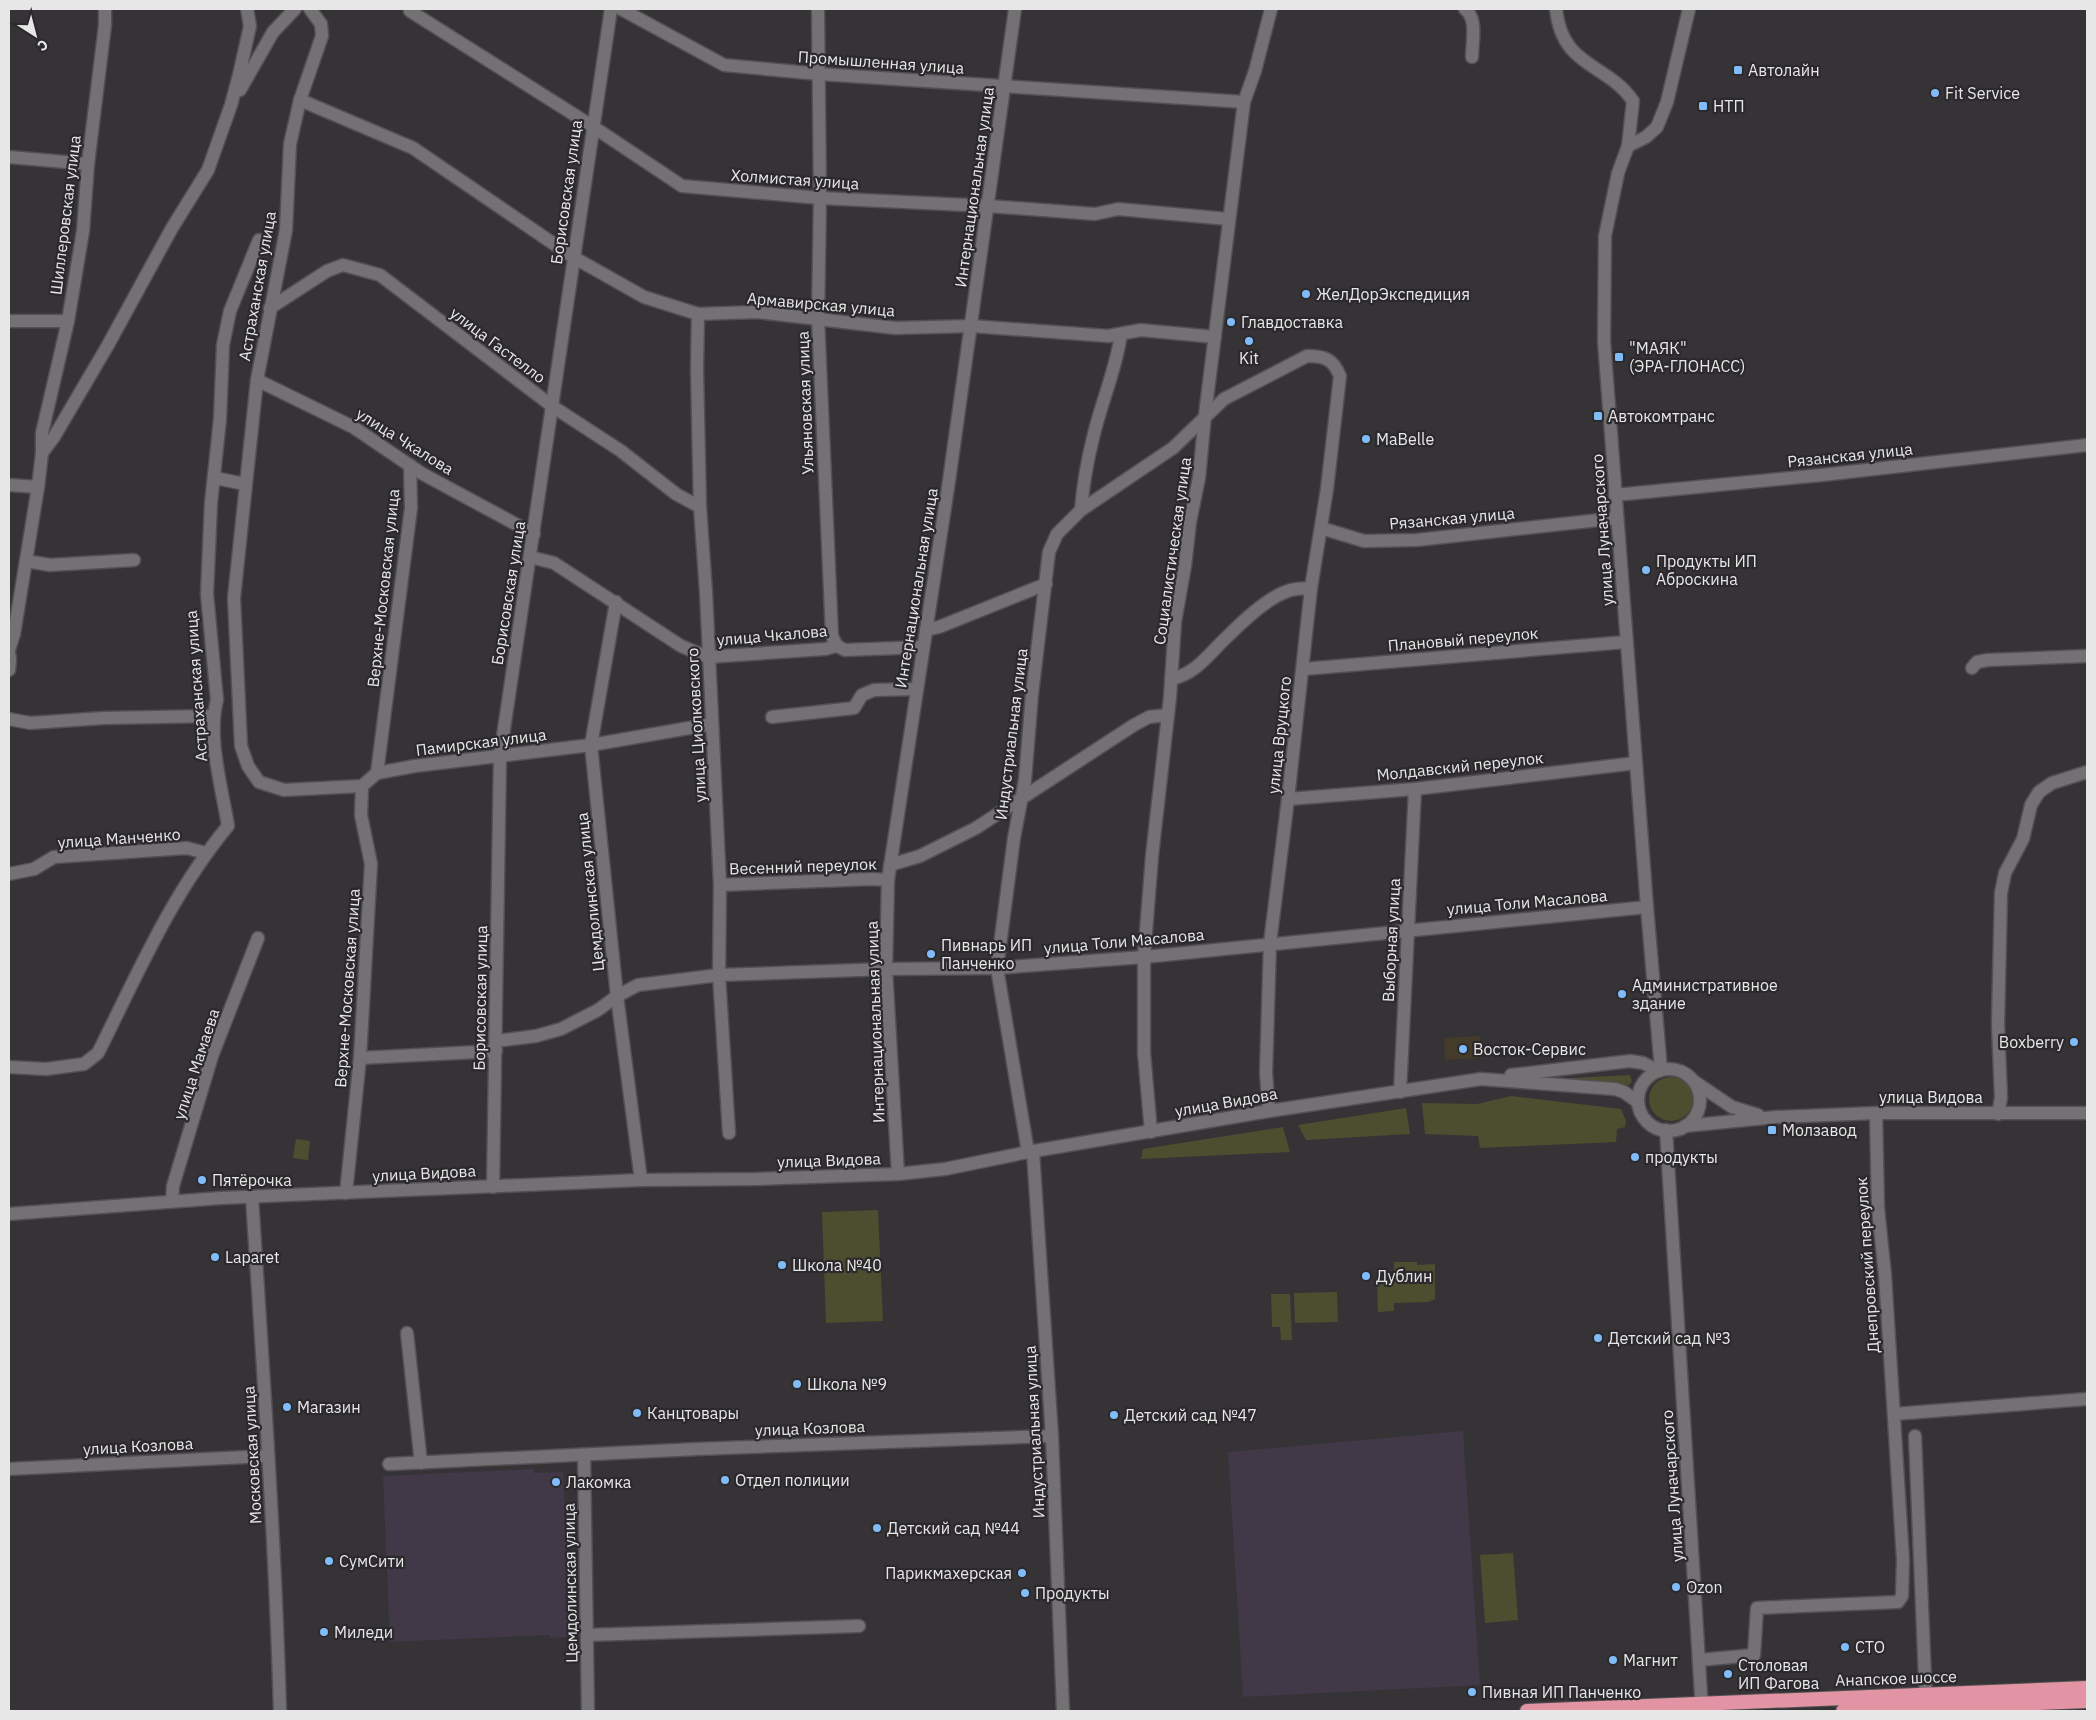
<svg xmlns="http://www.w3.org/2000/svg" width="2096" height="1720" viewBox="0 0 2096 1720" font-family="'IBM Plex Sans',sans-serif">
<rect width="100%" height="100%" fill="#353336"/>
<polygon fill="#443b2a" points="1480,1036 1481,1058 1445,1060 1444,1038"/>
<g fill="#413848">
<polygon points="1463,1431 1480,1685 1243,1697 1228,1452"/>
<polygon points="533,1469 534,1473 563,1472 570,1637 550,1638 550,1635 390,1642 383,1476"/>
</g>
<g fill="#4b4f2f">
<polygon points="1630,1075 1632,1081 1629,1085 1533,1080"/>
<circle cx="1671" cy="1099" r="22"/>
<polygon points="1511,1096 1621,1109 1626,1121 1625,1127 1617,1129 1616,1142 1480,1148 1478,1136 1425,1134 1422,1103 1477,1104"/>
<polygon points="1406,1108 1410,1134 1306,1140 1298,1125"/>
<polygon points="1283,1127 1290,1152 1141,1159 1143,1149"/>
<polygon points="296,1139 310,1141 308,1160 293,1158"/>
<polygon points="878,1210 883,1321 826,1323 822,1212"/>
<polygon points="1394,1262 1417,1262 1417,1265 1435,1264 1435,1299 1428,1302 1394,1303 1394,1311 1378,1312 1377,1284 1394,1284"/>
<polygon points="1337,1292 1338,1322 1295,1323 1294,1293"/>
<polygon points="1271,1294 1290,1294 1292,1340 1281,1340 1280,1327 1272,1327"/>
<polygon points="1513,1553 1518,1620 1485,1623 1480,1555"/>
</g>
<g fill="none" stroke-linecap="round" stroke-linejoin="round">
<defs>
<g id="minor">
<polyline points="310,9 321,24 322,36 300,100 290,144 286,230 257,380 234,598 241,746 248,766 259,782 284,790 362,786 377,773 415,766 591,745 712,724"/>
<polyline points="621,9 724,65 819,74 1244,102"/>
<polyline points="818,9 820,198 818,318 832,636 837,646"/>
<path d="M1465,9c13,10 7,33 7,48"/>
<path d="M1556,9c6,59 50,53 77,92l-5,45"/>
<polyline points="410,11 592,126 682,186 820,198 988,206 1095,214 1118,209 1228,219"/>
<polyline points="240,90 273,32 295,9"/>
<polyline points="300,100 413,148 573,257 644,297 698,314 757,312 895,328 971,326 1108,336 1141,330 1215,337"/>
<polyline points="9,157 88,164"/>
<polyline points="270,308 327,271 343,265 380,275 552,406 621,451 676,494 700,507"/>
<polyline points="698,314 697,369 700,507 706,592 720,885 719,975 729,1133"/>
<polyline points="9,321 68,321"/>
<polyline points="257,380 353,427 421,473 534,534"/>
<polyline points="42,453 54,437 108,345 172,228 208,170 231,105 240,71 250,26 247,9"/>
<polyline points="215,478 245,484"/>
<polyline points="9,485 38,487"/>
<polyline points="1615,495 1822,475 2087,445"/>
<path d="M1081,510c2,-25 6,-48 12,-72 8,-35 23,-68 28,-104"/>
<polyline points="1321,528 1364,541 1417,540 1617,518"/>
<polyline points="530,557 554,563 681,646 708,657 825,649 837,646 845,650 923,647"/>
<polyline points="26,561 50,565 134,560"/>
<polyline points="616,602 591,745 617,996 641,1180"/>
<polyline points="926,630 939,627 1046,584"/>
<polyline points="9,650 14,634 38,487 42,453 42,433 68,321 83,231 88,164 105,25 105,9"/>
<polyline points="1972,668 1977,662 1988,660 2087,656"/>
<polyline points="1303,669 1626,642"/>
<path d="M1171,679c26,-5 40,-28 58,-44 14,-14 40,-38 59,-44 7,-3 16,-2 23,-3"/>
<polyline points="772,717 854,708 862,695 874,690 917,689"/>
<polyline points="9,719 30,723 104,718 212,716"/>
<polyline points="377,773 411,508 410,465"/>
<polyline points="1288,799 1415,789 1636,763"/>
<polyline points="890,865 920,856 976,828 1134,725 1149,717 1168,715"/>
<polyline points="9,874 34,869 54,857 187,848 206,853"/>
<polyline points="720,885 872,879 888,880"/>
<polyline points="496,1041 536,1036 561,1029 598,1010 617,996 638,985 719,975 886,969 997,968 1144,957 1647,907"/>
<polyline points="360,1058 496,1051"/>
<path d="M9,1067l37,2 38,-5 14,-11c39,-78 74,-160 130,-227 -6,-38 -21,-89 -11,-126l-10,-106 4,-91 9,-84 3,-74 7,-34 29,-71"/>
<polyline points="1661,1070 1647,907 1604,341 1605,236 1618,173 1628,146 1646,137 1657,127 1667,102 1689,9"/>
<polyline points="1400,1092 1415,789"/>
<polyline points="1998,1114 2001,1098 1998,1024 2001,893 2005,873 2023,839 2031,805 2039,792 2052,783 2087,772"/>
<polyline points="1151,1132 1144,1053 1144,957 1152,856 1170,697 1175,622 1185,566 1190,522 1199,478 1205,415 1244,102 1255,71 1271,9"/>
<path d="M1028,1152l-31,-184 17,-130 11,-58 7,-86 17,-142 8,-18 24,-24 92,-62 51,-49 83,-43c18,0 26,3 33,20l-13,113 -16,99 -23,211 -18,144 -4,130 3,38"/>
<polyline points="1033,1152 1052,1436 1063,1711"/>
<polyline points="898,1174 886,969 888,880 949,481 1015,9"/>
<polyline points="493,1187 500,756 611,9"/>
<polyline points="346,1193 360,1058 371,864 361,815 362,786"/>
<path d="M252,1197c11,171 23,343 28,514"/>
<polyline points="172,1201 173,1186 212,1056 258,938"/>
<polyline points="407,1333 421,1463"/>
<polyline points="1894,1414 2087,1399"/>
<polyline points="1915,1436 1926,1703"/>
<polyline points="584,1455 588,1711"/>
<polyline points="389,1464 697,1449 1052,1436"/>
<polyline points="9,1469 268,1456"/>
<polyline points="587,1635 859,1626"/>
<polyline points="1699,1660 1754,1655 1757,1608 1898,1602 1902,1596 1903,1560 1885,1275 1878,1208 1876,1113"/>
</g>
<g id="tertiary">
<polyline points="9,652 10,660 9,670"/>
<circle cx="1669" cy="1100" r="31"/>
<polyline points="1511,1075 1630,1061 1643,1063 1659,1071"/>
<polyline points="1695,1082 1732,1107 1758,1115"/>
<polyline points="1685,1126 1776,1117 1876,1113 2087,1113"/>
<polyline points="1666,1130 1702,1711"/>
<polyline points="9,1214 221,1198 641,1180 756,1179 898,1174 945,1169 1028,1152 1269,1111 1481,1079 1615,1089 1624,1092 1638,1102"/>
</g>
<g id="trunk">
<polyline points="1527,1711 2087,1688"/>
<polyline points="1843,1711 2087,1701"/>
</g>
</defs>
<use href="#minor" stroke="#525052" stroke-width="15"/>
<use href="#tertiary" stroke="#525052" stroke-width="15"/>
<use href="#trunk" stroke="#525052" stroke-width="16"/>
<use href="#minor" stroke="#737173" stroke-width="12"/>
<use href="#tertiary" stroke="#737173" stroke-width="12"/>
<use href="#trunk" stroke="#e294a4" stroke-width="14"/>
</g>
<g fill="#81bcfa" stroke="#2b292c" stroke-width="2">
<rect x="1733" y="65" width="10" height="10" rx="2.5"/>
<circle cx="1935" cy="93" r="5"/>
<rect x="1698" y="101" width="10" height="10" rx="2.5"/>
<circle cx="1306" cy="294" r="5"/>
<circle cx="1231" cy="322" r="5"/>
<circle cx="1249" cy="341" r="5"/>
<rect x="1614" y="352" width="10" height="10" rx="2.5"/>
<rect x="1593" y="411" width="10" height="10" rx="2.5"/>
<circle cx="1366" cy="439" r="5"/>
<circle cx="1646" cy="570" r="5"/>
<circle cx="931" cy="954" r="5"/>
<circle cx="1622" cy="994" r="5"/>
<circle cx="2074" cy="1042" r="5"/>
<circle cx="1463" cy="1049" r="5"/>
<rect x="1767" y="1125" width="10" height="10" rx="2.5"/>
<circle cx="1635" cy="1157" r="5"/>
<circle cx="202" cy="1180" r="5"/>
<circle cx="215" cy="1257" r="5"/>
<circle cx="782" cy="1265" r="5"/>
<circle cx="1366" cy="1276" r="5"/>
<circle cx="1598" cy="1338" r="5"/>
<circle cx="797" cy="1384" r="5"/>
<circle cx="287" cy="1407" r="5"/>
<circle cx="637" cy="1413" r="5"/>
<circle cx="1114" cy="1415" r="5"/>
<circle cx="725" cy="1480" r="5"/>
<circle cx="556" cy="1482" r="5"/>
<circle cx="877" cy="1528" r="5"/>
<circle cx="329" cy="1561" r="5"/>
<circle cx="1022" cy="1573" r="5"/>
<circle cx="1676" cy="1587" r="5"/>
<circle cx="1025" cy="1593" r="5"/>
<circle cx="324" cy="1632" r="5"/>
<circle cx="1845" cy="1647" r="5"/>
<circle cx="1613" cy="1660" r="5"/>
<circle cx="1728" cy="1674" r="5"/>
<circle cx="1472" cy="1692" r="5"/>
</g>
<g text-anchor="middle" stroke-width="4.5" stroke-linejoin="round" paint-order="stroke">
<g font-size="16" fill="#e8e7e8" stroke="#2b292c">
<text transform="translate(881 62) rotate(4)" y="6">Промышленная улица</text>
<text transform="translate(795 179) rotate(4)" y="6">Холмистая улица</text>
<text transform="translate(974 187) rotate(-82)" y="6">Интернациональная улица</text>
<text transform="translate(566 192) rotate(-82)" y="6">Борисовская улица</text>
<text transform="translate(65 215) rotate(-83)" y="6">Шиллеровская улица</text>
<text transform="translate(257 286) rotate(-80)" y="6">Астраханская улица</text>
<text transform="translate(821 304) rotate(5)" y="6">Армавирская улица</text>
<text transform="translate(498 345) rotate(37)" y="6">улица Гастелло</text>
<text transform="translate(805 403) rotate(-92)" y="6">Ульяновская улица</text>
<text transform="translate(405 441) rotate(32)" y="6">улица Чкалова</text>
<text transform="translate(1850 455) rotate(-6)" y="6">Рязанская улица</text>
<text transform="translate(1452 518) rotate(-5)" y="6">Рязанская улица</text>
<text transform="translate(1602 530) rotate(-94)" y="6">улица Луначарского</text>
<text transform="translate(1172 551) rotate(-82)" y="6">Социалистическая улица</text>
<text transform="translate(383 588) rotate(-84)" y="6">Верхне-Московская улица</text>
<text transform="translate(916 588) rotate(-81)" y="6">Интернациональная улица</text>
<text transform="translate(508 593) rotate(-81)" y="6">Борисовская улица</text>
<text transform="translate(772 635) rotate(-5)" y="6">улица Чкалова</text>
<text transform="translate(1463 639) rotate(-5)" y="6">Плановый переулок</text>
<text transform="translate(196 686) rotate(-94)" y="6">Астраханская улица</text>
<text transform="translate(696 725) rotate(-93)" y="6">улица Циолковского</text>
<text transform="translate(1011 734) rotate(-83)" y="6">Индустриальная улица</text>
<text transform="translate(1279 735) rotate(-84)" y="6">улица Вруцкого</text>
<text transform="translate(481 742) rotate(-7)" y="6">Памирская улица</text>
<text transform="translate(1460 766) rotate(-6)" y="6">Молдавский переулок</text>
<text transform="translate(119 838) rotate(-4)" y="6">улица Манченко</text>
<text transform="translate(803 866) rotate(-2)" y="6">Весенний переулок</text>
<text transform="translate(590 892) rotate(-96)" y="6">Цемдолинская улица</text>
<text transform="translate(1527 902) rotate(-5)" y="6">улица Толи Масалова</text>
<text transform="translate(1391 940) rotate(-87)" y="6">Выборная улица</text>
<text transform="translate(1124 941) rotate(-5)" y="6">улица Толи Масалова</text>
<text transform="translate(347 988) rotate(-86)" y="6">Верхне-Московская улица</text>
<text transform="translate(480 998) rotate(-89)" y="6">Борисовская улица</text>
<text transform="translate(875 1022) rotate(-92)" y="6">Интернациональная улица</text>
<text transform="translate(196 1064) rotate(-72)" y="6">улица Мамаева</text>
<text x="1931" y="1103">улица Видова</text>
<text transform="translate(1226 1102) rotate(-10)" y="6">улица Видова</text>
<text transform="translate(829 1160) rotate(-2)" y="6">улица Видова</text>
<text transform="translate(424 1173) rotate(-3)" y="6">улица Видова</text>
<text transform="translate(1867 1265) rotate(-94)" y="6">Днепровский переулок</text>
<text transform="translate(810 1428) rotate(-2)" y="6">улица Козлова</text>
<text transform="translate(1034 1432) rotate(-93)" y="6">Индустриальная улица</text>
<text transform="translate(138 1446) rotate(-3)" y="6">улица Козлова</text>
<text transform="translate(252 1455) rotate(-93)" y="6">Московская улица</text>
<text transform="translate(1672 1486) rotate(-94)" y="6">улица Луначарского</text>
<text transform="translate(570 1583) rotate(-91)" y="6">Цемдолинская улица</text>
<text transform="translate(1896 1678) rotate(-2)" y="6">Анапское шоссе</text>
</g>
<g font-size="16" fill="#e8e7e8" stroke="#2b292c" text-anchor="start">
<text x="1748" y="76">Автолайн</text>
<text x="1945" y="99">Fit Service</text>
<text x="1713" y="112">НТП</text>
<text x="1316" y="300">ЖелДорЭкспедиция</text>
<text x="1241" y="328">Главдоставка</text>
<text x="1629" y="354">"МАЯК"<tspan x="1629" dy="18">(ЭРА-ГЛОНАСС)</tspan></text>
<text x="1249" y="364" text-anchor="middle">Kit</text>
<text x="1608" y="422">Автокомтранс</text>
<text x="1376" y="445">MaBelle</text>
<text x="1656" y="567">Продукты ИП<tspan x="1656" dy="18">Аброскина</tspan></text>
<text x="941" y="951">Пивнарь ИП<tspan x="941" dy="18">Панченко</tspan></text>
<text x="1632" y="991">Административное<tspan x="1632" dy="18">здание</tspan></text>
<text x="2064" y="1048" text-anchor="end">Boxberry</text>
<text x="1473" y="1055">Восток-Сервис</text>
<text x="1782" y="1136">Молзавод</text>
<text x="1645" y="1163">продукты</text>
<text x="212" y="1186">Пятёрочка</text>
<text x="225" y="1263">Laparet</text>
<text x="792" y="1271">Школа №40</text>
<text x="1376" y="1282">Дублин</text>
<text x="1608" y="1344">Детский сад №3</text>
<text x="807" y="1390">Школа №9</text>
<text x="297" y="1413">Магазин</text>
<text x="647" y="1419">Канцтовары</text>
<text x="1124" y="1421">Детский сад №47</text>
<text x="735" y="1486">Отдел полиции</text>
<text x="566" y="1488">Лакомка</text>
<text x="887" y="1534">Детский сад №44</text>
<text x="339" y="1567">СумСити</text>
<text x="1012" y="1579" text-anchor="end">Парикмахерская</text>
<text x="1686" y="1593">Ozon</text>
<text x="1035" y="1599">Продукты</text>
<text x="334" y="1638">Миледи</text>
<text x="1855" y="1653">СТО</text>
<text x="1623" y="1666">Магнит</text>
<text x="1738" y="1671">Столовая<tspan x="1738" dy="18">ИП Фагова</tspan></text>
<text x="1482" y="1698">Пивная ИП Панченко</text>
</g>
</g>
<rect width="2096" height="1720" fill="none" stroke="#e8e7e8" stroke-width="20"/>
<g transform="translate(35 35) rotate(144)" stroke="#2b292c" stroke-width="4" paint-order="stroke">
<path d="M0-4L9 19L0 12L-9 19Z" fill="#e8e7e8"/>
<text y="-8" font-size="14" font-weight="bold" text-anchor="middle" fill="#e8e7e8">С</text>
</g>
</svg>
